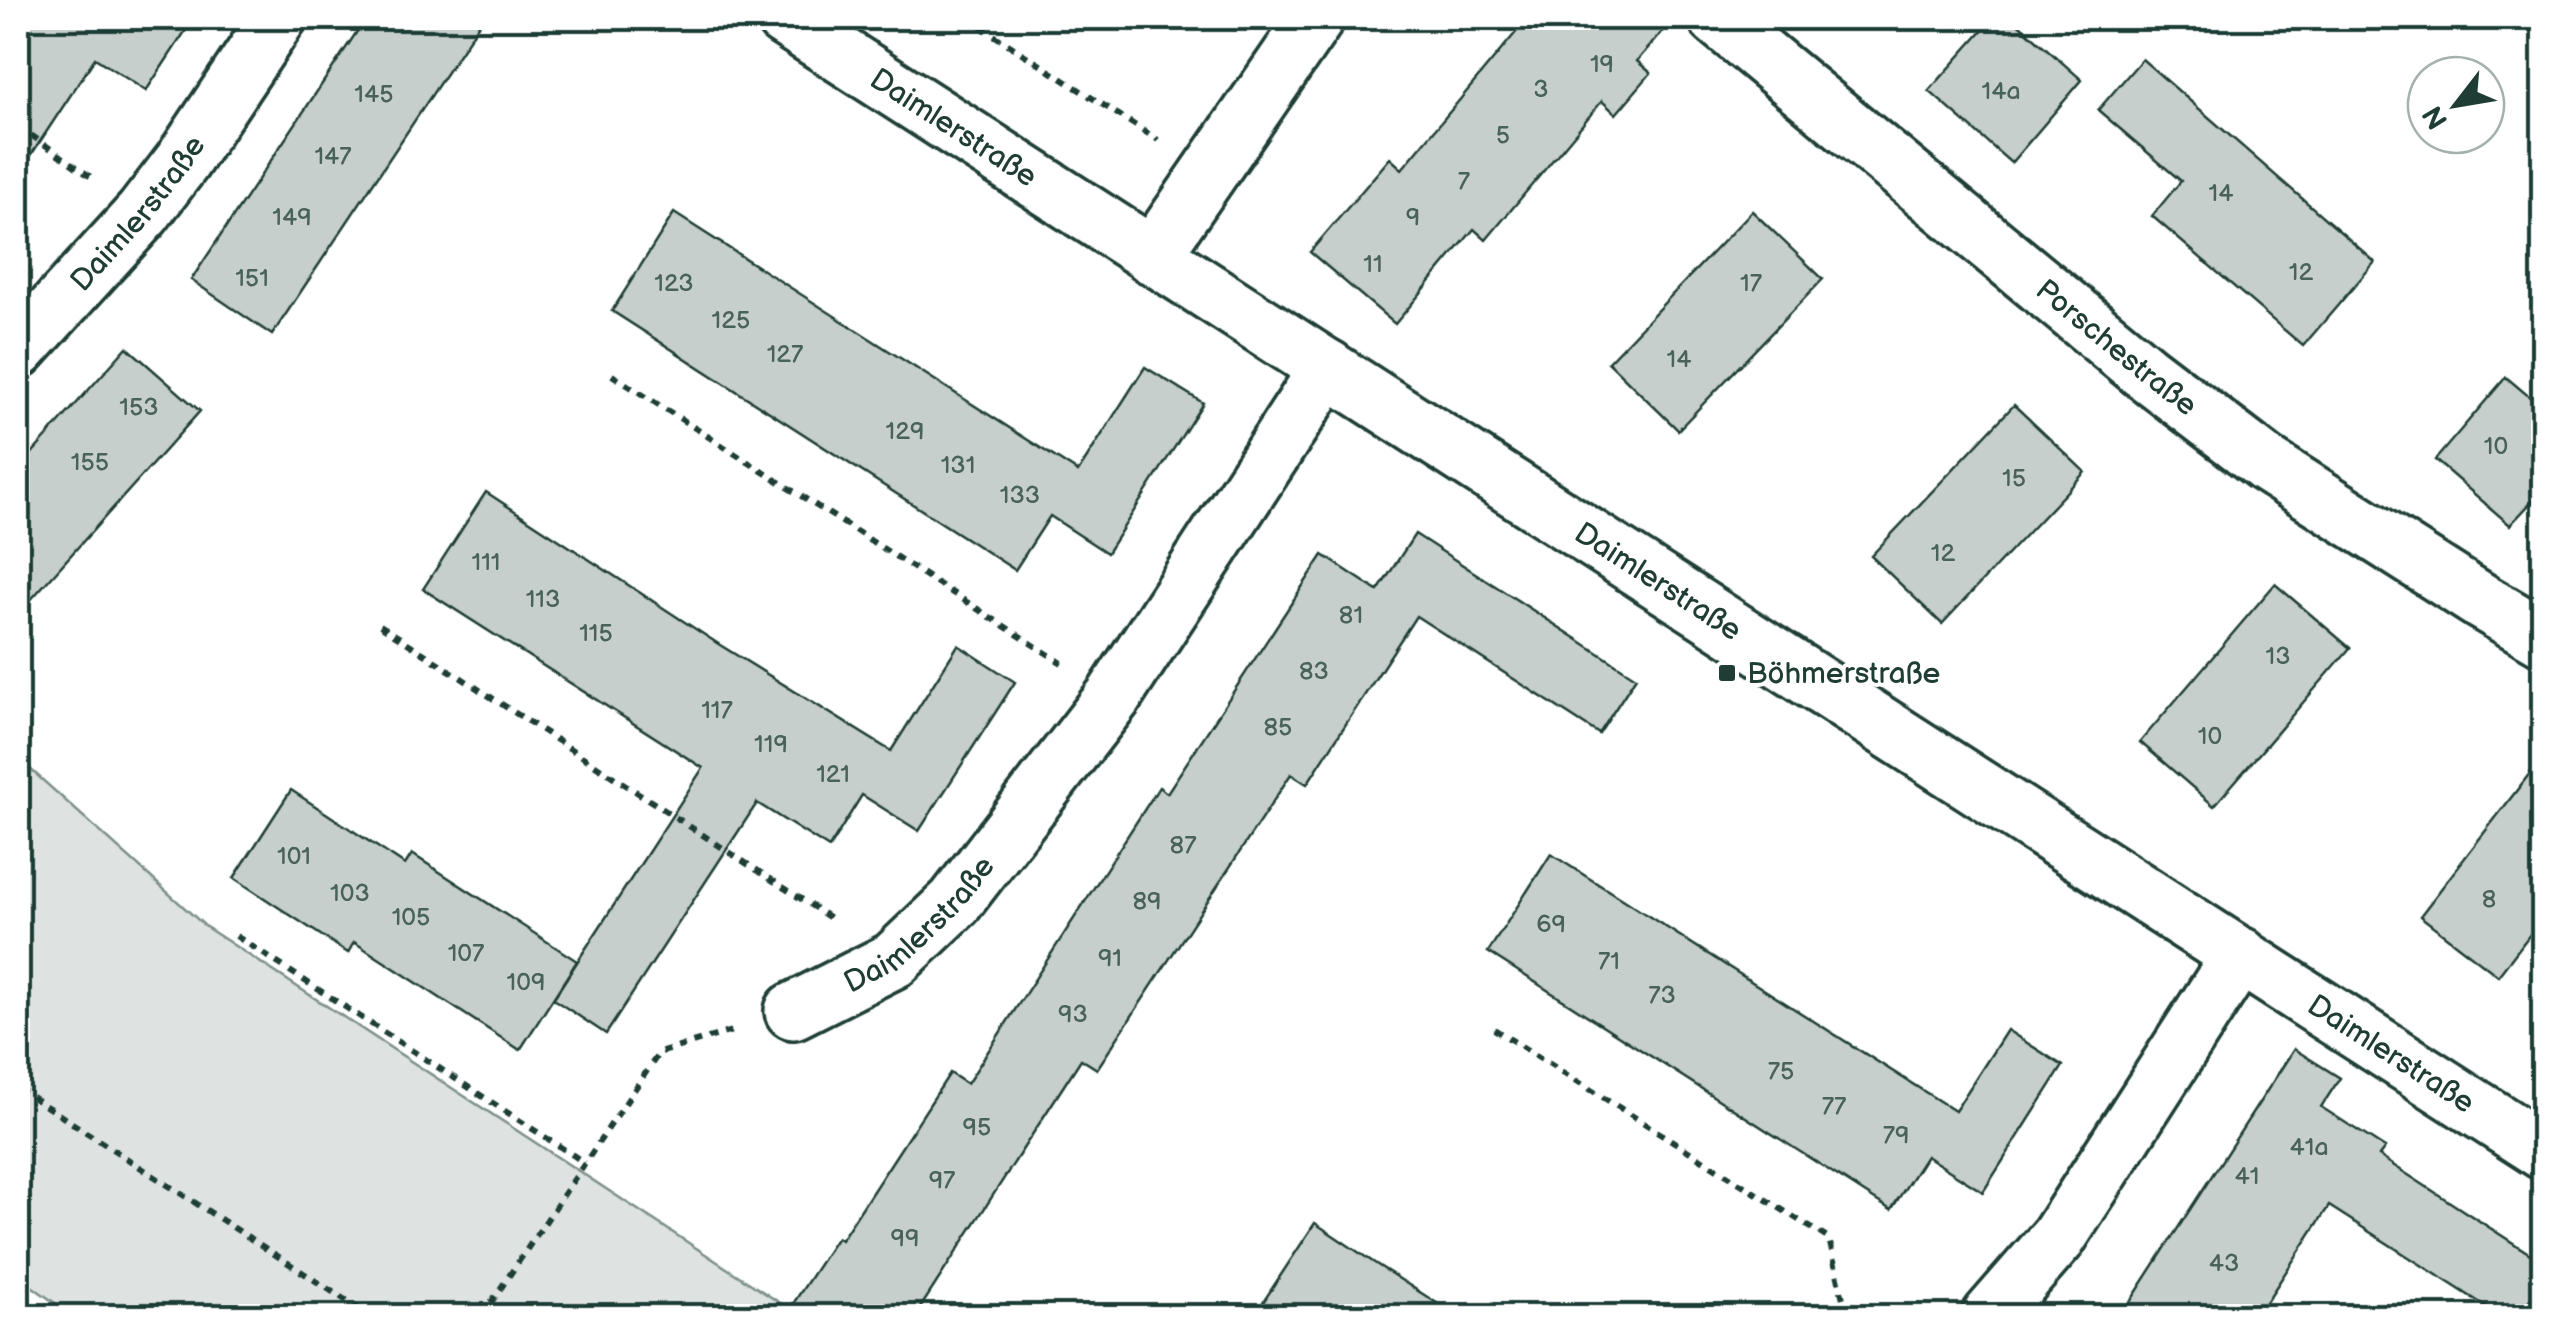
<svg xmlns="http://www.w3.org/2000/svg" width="2561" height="1334" viewBox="0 0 2561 1334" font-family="'Balsamiq Sans',sans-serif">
<rect width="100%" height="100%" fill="#fff"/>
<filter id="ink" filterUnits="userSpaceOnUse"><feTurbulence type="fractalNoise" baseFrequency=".01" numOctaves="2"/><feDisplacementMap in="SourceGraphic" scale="20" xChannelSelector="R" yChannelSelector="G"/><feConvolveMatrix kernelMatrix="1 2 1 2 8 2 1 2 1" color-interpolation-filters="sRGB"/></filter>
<g filter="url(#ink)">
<polygon fill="#dee3e2" stroke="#7e908b" stroke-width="2.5" points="18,758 206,927 800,1316 73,1316 18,1276"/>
<g fill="#c7cfcc" stroke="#1f3d34" stroke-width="2.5">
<polygon points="18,18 194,18 146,91 95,58 18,175"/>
<polygon points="366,18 483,18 272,335 191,280"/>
<polygon points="1528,18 1674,18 1637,61 1651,73 1616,114 1602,101 1486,240 1474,229 1395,324 1310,252 1390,158 1402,169"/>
<polygon points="1994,18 2012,18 2082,80 2011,163 1929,91"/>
<polygon points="2142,59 2375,262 2303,346 2152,216 2181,181 2098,110"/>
<polygon points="1752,211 1823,279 1678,430 1608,362"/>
<polygon points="674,213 1078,472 1145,367 1203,403 1107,553 1050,516 1015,570 612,311"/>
<polygon points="127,347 200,411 18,614 18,469"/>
<polygon points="2506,377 2544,409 2544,489 2510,525 2435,460"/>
<polygon points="2014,405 2085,472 1942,624 1871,556"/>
<polygon points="486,492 720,645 891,751 958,645 1015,682 919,831 862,795 829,848 757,803 606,1034 553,999 703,768 423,589"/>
<polygon points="1415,534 1636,677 1599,734 1416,616 1307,784 1291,774 1097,1069 1081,1059 915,1316 785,1316 837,1237 841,1240 950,1073 967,1084 1159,787 1167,793 1323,555 1378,591"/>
<polygon points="2275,584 2350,648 2214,806 2140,742"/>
<polygon points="2544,755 2544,916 2498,976 2420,916"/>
<polygon points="291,790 405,865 412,854 577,961 520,1050 354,942 348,953 234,878"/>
<polygon points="1551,854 1955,1111 2007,1030 2063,1066 1983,1192 1926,1156 1891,1210 1488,952"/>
<polygon points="2294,1049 2340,1078 2321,1107 2385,1148 2379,1156 2544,1263 2544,1278 2519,1316 2501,1316 2329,1206 2257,1316 2121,1316"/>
<polygon points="1315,1223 1376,1264 1457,1316 1254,1316"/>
</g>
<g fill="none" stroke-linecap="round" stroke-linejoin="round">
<defs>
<g id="minor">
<path id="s1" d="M784,18l1760,1134"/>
<path id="s2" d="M1717,18l427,353 122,93 218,139 60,35"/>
<polyline points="1152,256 1316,18"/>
<path id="s3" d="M18,350l125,-137 39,-51 96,-144"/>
<path id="s4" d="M793,1011l101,-51 61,-58 159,-206 214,-328"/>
<polyline points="1990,1316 2058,1238 2240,955"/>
</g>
</defs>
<use href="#minor" stroke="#1f3d34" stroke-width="62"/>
<g stroke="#1f3d34" stroke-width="6" stroke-dasharray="8 8" stroke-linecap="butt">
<polyline points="967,18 1158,140"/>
<polyline points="18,126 91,177"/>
<polyline points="612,375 1062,663"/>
<polyline points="380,625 832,919"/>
<polyline points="236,936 585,1163"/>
<polyline points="1494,1029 1829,1239 1847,1316"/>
<polyline points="18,1088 370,1316"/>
<polyline points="482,1316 659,1053 735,1030"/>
</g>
<use href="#minor" stroke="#fff" stroke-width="55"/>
</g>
</g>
<rect fill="#1f3d34" stroke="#fff" stroke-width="4" x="1717" y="663" width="20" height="20" rx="5"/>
<g text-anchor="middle" stroke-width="8" stroke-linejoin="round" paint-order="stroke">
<g font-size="25" fill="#49625a">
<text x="1602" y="72">19</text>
<text x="1541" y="97">3</text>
<text x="2001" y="99">14a</text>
<text x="374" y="102">145</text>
<text x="1503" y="143">5</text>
<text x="333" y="164">147</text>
<text x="1464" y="189">7</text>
<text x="2221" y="201">14</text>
<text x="292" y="225">149</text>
<text x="1413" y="225">9</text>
<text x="1373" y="272">11</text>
<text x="2301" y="280">12</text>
<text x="252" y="286">151</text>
<text x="674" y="291">123</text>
<text x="1751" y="291">17</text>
<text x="731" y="328">125</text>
<text x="785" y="362">127</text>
<text x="1679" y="367">14</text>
<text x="139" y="415">153</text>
<text x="905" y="439">129</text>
<text x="2496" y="454">10</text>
<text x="90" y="470">155</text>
<text x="958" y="473">131</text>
<text x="2014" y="486">15</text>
<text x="1020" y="503">133</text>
<text x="1943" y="561">12</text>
<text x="486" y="570">111</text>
<text x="543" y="607">113</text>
<text x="1351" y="623">81</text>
<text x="596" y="641">115</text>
<text x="2278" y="664">13</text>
<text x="1314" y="679">83</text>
<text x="717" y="718">117</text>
<text x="1278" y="735">85</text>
<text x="2210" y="744">10</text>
<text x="771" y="752">119</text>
<text x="833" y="782">121</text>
<text x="1183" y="853">87</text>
<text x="294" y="864">101</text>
<text x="350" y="901">103</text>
<text x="2489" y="907">8</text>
<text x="1147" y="909">89</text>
<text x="411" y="925">105</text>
<text x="1551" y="932">69</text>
<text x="466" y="961">107</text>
<text x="1110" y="966">91</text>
<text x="1609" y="969">71</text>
<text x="526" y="990">109</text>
<text x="1662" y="1003">73</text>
<text x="1073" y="1022">93</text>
<text x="1781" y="1079">75</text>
<text x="1834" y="1114">77</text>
<text x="977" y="1135">95</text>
<text x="1896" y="1143">79</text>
<text x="2309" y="1155">41a</text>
<text x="2247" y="1184">41</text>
<text x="942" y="1188">97</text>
<text x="905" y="1246">99</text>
<text x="2224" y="1271">43</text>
</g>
<g font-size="30" fill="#1f3d34" stroke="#fff">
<text dy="10" stroke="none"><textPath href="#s1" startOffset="202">Daimlerstraße</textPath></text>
<text dy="10" stroke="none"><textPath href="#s3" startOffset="182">Daimlerstraße</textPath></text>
<text dy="10" stroke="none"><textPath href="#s2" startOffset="518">Porschestraße</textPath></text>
<text dy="10" stroke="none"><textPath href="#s1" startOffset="1040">Daimlerstraße</textPath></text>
<text dy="10" stroke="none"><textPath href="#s4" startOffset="155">Daimlerstraße</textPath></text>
<text dy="10" stroke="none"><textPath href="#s1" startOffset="1912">Daimlerstraße</textPath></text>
</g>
<g font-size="30" fill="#1f3d34" stroke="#fff" text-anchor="start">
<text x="1747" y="683">Böhmerstraße</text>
</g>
</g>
<rect width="2561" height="1334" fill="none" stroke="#fff" stroke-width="60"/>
<rect x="30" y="30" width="2501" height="1274" fill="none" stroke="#1f3d34" stroke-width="4" filter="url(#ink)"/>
<g transform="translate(2456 105) rotate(239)"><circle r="48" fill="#ffffff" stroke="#a5b1ae" stroke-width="2.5"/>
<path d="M0-8L18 38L0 25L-18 38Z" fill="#1f3d34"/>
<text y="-15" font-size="28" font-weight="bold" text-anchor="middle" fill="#1f3d34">N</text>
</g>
</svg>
